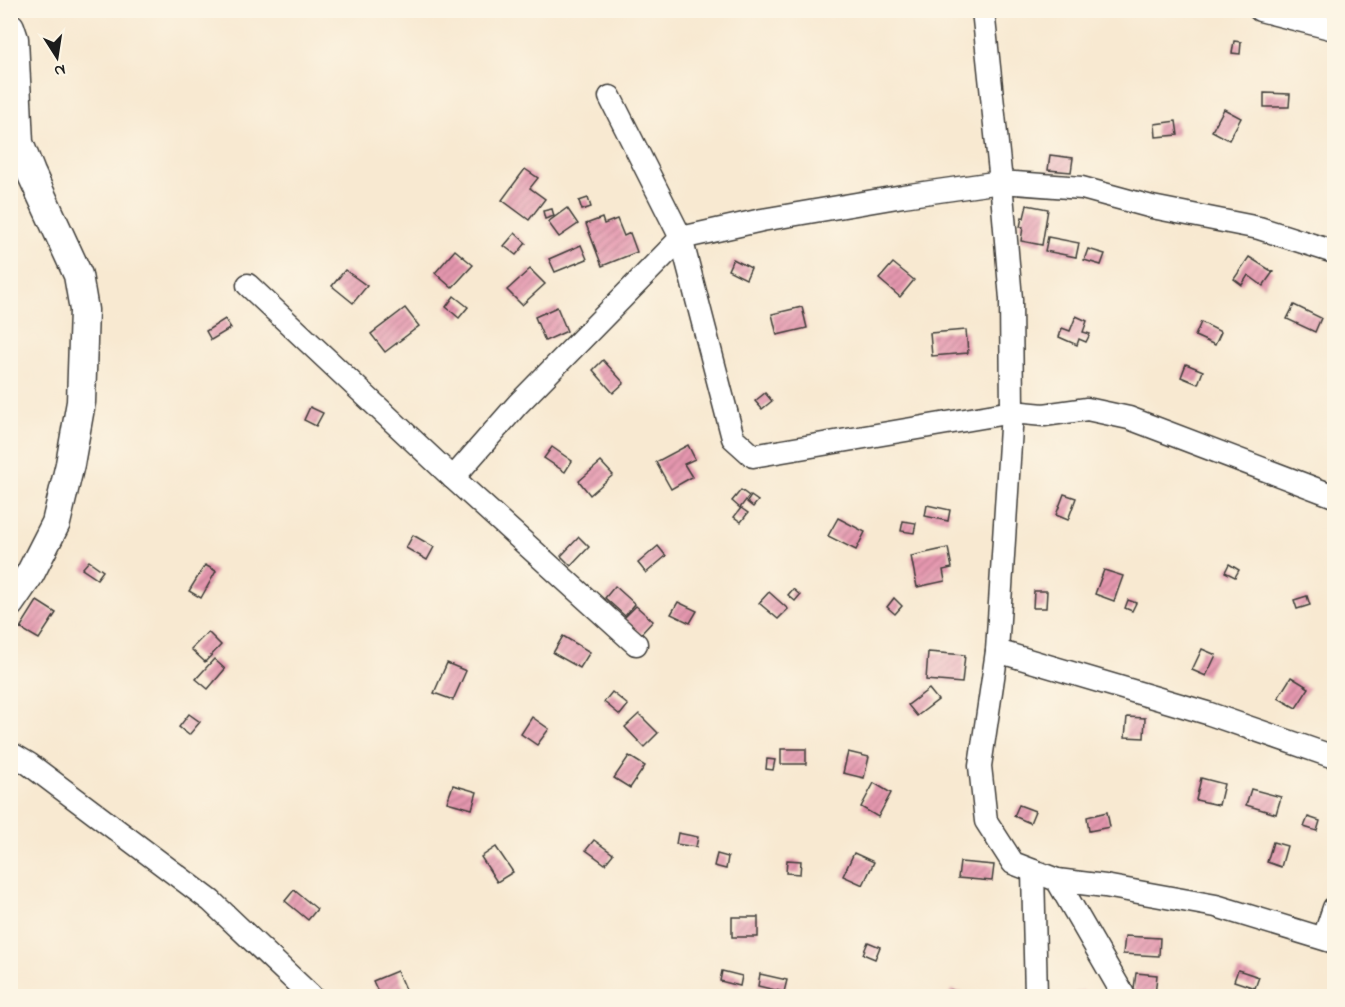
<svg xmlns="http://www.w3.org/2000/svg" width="1345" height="1007" viewBox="0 0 1345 1007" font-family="'Indie Flower',sans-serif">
<defs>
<pattern id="building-hatch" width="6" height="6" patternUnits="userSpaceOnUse" patternTransform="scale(1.5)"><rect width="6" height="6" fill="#e597af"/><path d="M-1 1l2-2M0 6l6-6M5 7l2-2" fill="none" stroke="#b97a8e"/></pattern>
</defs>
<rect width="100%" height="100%" fill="#fcf5e5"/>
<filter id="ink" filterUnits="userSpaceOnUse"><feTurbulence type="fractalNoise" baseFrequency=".0167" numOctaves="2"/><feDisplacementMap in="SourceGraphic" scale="12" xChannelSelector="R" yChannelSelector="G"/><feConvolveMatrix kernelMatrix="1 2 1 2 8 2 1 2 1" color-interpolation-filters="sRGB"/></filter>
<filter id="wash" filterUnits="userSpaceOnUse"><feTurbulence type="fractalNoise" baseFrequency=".008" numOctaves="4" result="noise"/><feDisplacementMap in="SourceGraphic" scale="24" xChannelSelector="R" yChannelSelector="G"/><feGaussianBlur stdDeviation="1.35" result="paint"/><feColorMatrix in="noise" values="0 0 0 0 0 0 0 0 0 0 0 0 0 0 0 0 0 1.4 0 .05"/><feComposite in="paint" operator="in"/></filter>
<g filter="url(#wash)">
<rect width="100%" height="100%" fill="#f8e9d1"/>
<g id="blocks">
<g fill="url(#building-hatch)">
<polygon points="1234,41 1241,42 1240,54 1232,53"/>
<polygon points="1264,93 1290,94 1289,107 1264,107"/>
<polygon points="1224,109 1241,118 1229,140 1212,131"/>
<polygon points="1176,121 1178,135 1156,137 1155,124"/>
<polygon points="1050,155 1073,158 1071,172 1048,170"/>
<polygon points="525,169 538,178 530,188 545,199 529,220 502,200"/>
<polygon points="588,198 591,207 582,210 579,201"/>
<polygon points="1027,205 1048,209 1042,245 1021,241 1023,227 1020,227 1022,217 1024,218"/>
<polygon points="567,208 578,224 559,237 548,222"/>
<polygon points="552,209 554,216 545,219 543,211"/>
<polygon points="602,218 604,224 617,219 624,236 630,233 637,252 602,266 586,224"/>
<polygon points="515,233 526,243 516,255 504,246"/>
<polygon points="1048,237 1079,243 1076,257 1045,251"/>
<polygon points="581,245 587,259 555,272 549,259"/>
<polygon points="1088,249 1105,254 1101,265 1084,260"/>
<polygon points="455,250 473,265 452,288 435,273"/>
<polygon points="1249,257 1273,272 1263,286 1248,275 1242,285 1234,279"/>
<polygon points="733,259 751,268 746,279 728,270"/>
<polygon points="893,263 914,280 900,297 879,279"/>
<polygon points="530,269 545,284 522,305 507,290"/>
<polygon points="345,270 367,286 353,303 332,286"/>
<polygon points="454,296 468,307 459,318 446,307"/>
<polygon points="1294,305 1321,318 1315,332 1287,319"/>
<polygon points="557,307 567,331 545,341 535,317"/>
<polygon points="802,307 807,328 777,335 772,314"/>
<polygon points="405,308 419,326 385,352 371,334"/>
<polygon points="1076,316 1087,321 1083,332 1090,334 1086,342 1079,339 1077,345 1059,337 1062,328 1070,331"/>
<polygon points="225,319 231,328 211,340 206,331"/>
<polygon points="1201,322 1221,332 1215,345 1195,336"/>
<polygon points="966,330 968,353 932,356 930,333"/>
<polygon points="603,360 624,383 613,393 593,370"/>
<polygon points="1186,364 1203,371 1198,384 1181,377"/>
<polygon points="765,393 772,401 762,409 755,401"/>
<polygon points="310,407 323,413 316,426 304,420"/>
<polygon points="688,445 695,459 684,464 692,477 671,489 656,462"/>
<polygon points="552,447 572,461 565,472 544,458"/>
<polygon points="601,462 613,475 590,495 579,481"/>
<polygon points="741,490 749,496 740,508 732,501"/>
<polygon points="1064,494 1076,498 1068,520 1056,515"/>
<polygon points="751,496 758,501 753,507 747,502"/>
<polygon points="927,505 950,510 948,521 925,516"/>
<polygon points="741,508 748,513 741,522 734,517"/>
<polygon points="838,518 865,532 856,550 828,536"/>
<polygon points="903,521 916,523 914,533 901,531"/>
<polygon points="413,535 434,547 427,560 406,548"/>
<polygon points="579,537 589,547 571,566 561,556"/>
<polygon points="658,546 666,556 646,573 638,563"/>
<polygon points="948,548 952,568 943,570 945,581 917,587 911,556"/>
<polygon points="89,561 103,571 97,579 82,569"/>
<polygon points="1229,564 1239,570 1235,577 1225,572"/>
<polygon points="205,565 216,571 201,598 189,591"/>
<polygon points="1104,570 1123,576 1114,601 1095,594"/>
<polygon points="615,586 635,604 625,616 605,598"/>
<polygon points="793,589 800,595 795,601 788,595"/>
<polygon points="1034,591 1047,591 1046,608 1033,608"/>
<polygon points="769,592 788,609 778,619 759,603"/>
<polygon points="1307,596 1310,605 1297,609 1294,600"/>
<polygon points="894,598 902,606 895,614 887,607"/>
<polygon points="1128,600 1136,603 1132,611 1125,608"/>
<polygon points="37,601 56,613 39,639 20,628"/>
<polygon points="678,602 697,611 690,623 671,614"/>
<polygon points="636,606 653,621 641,634 624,618"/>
<polygon points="208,632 221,645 205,662 191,649"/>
<polygon points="563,636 590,652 580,668 553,653"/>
<polygon points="1202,649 1216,655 1206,676 1192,670"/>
<polygon points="928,652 965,655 962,683 926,680"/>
<polygon points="214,659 225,669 208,689 196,679"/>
<polygon points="447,663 466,671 453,700 434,693"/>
<polygon points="1291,677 1309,688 1296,708 1278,698"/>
<polygon points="929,689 938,700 917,716 908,705"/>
<polygon points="612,692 628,705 620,715 604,702"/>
<polygon points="189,714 200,722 189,735 179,727"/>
<polygon points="639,714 658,733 644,747 625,727"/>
<polygon points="532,717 549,729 537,745 521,734"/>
<polygon points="1127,717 1145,718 1144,738 1125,737"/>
<rect x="781" y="749" width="25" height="15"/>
<polygon points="848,752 869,757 864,778 843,773"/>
<polygon points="629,756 645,766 630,788 614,778"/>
<polygon points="767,759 775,760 773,770 766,769"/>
<polygon points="1201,778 1224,784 1219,805 1196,800"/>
<polygon points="874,783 891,793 878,817 861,807"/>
<polygon points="453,785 477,792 472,809 447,802"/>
<polygon points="1251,789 1281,797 1276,814 1246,805"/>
<polygon points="1019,805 1035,811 1030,823 1014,816"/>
<polygon points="1107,812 1110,827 1089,831 1087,817"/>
<polygon points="1308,817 1320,821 1317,831 1304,827"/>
<polygon points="678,833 698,837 696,847 676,844"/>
<polygon points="594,840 613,854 605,864 586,850"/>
<polygon points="1273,842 1287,846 1281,867 1267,862"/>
<polygon points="496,847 513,872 497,882 481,857"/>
<polygon points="854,853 874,862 863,885 843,876"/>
<polygon points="717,854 728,857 726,869 714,866"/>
<polygon points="787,860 801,861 800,874 786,873"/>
<polygon points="960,862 994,865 992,881 958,878"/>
<polygon points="294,890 317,909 308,920 285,901"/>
<rect x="732" y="917" width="26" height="20"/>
<polygon points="1125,936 1160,938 1159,956 1123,954"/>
<polygon points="868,942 880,947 875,959 863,954"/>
<polygon points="1238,970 1259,977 1255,988 1234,981"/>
<polygon points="397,971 407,994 400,996 380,996 373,981"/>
<polygon points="722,971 742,976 740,986 720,981"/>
<polygon points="1136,973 1157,975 1155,996 1133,996"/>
<polygon points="760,974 787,980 784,992 758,986"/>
<polygon points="829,990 840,995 839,996 826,996"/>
<polygon points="951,990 975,996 949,996"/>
<polygon points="1083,990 1085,996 1065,996"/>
</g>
</g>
</g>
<g filter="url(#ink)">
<use href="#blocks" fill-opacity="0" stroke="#3d3b37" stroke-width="1.5"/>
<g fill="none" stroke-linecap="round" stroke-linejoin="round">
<defs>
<g id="minor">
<polyline points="983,10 1001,182 1011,299 1012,412 997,651 980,766 986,821 1013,863 1057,880 1105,886 1216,906 1334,942"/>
<polyline points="1260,10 1334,29"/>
<polyline points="610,97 681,238 733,438 753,456 1012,412 1044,415 1087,409 1129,418 1334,496"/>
<polyline points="248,285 453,478 636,644"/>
<polyline points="453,478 518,404 681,238 762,220 903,196 1001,182 1082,188 1152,207 1259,228 1334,252"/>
<polyline points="997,651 1207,713 1334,757"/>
<polyline points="10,753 29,764 211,901 311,996"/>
<polyline points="1033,871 1036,996"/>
<polyline points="1057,880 1124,996"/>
<polyline points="1324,938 1334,908"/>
</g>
<polyline id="tertiary" points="10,27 14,39 19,143 31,173 78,275 84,310 81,402 70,464 56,523 30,574 10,603"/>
</defs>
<use href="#minor" stroke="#3d3b37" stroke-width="25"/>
<use href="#tertiary" stroke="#3d3b37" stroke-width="31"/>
<use href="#minor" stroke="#fff" stroke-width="22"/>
<use href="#tertiary" stroke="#fff" stroke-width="28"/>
</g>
</g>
<rect width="1345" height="1007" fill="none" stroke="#fcf5e5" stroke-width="36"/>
<g transform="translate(57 57) rotate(168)" stroke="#fcf5e5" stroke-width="4.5" paint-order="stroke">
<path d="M0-4.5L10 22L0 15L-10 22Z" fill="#1c1c1c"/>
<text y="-9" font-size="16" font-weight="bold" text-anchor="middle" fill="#1c1c1c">N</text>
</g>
</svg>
